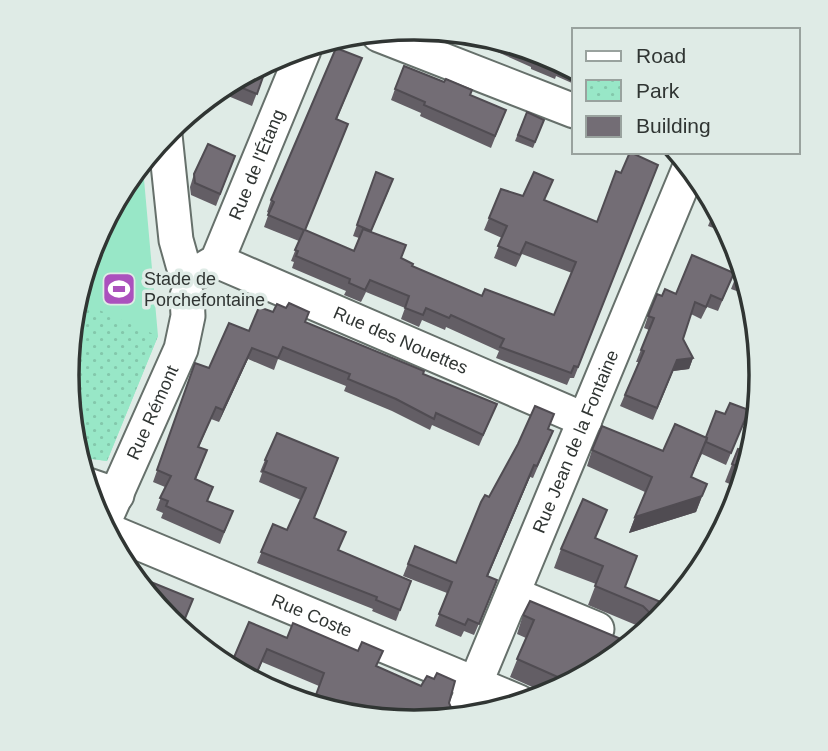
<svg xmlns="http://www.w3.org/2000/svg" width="828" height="751" viewBox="0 0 828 751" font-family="Arial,sans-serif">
<defs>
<pattern id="park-dots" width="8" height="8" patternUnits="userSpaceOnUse" patternTransform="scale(1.75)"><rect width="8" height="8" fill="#98e7c7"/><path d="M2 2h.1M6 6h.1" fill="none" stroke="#83c7ab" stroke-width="1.8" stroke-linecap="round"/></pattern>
</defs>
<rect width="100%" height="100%" fill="#dfebe6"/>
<polygon fill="#98e7c7" points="143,168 158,336 107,461 92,459 84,461 67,375 93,242"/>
<polygon fill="url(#park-dots)" points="81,302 158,336 107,461 92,459 84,461 67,375"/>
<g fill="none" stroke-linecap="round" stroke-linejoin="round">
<defs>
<g id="minor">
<polyline points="379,35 574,111"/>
<polyline points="165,135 176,240 183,265"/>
<path id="s1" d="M217,261l368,159"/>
<path id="s2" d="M200,271l17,-10 87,-211"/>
<polyline points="88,485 117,495"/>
<path id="s3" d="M103,524l78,-175 7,-33 -1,-20"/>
<path id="s4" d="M107,530l412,172"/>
<polyline points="513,594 597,629"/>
<path id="s5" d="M463,713l225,-542"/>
</g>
</defs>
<use href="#minor" stroke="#66706b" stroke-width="37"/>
<use href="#minor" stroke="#fff" stroke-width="33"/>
</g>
<g fill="#635e65">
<polygon points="490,43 547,55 574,73 574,84 556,76 555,79 531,69 531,67 493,50 495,45"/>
<polygon points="362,58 337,119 305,230 354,251 359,238 353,236 376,172 389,190 371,232 401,258 412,266 482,296 554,315 572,273 522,254 516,267 494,258 502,238 484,230 489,218 523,196 545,200 597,222 621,173 658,165 574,378 570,378 567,385 496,358 499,351 446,327 445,330 422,320 419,327 401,319 405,308 366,292 361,302 344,295 346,291 292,268 294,262 291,261 299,241 264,227 269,213 267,212 271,200"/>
<polygon points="261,68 260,72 264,74 252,106 228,96 231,88"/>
<polygon points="395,89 470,95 506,110 491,148 420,116 421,113 391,100"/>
<polygon points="527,112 544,120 533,148 515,141"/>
<polygon points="235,156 216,206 191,195 190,187 194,174"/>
<polygon points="714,211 730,234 708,226"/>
<polygon points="740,266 745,294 731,289"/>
<polygon points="734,273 718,311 707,307 701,319 691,314 683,339 693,358 689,369 673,371 653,420 620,406 639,362 636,362 649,330 644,328 648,316 662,296 676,294"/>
<polygon points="305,322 423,374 497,404 479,446 432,425 430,430 392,411 344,391 346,386 278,359 274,370 248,359 219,422 211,419 199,447 207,450 196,479 208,501 233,511 220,544 161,518 163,513 156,510 165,487 153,482 195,363 209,368 249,331"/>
<polygon points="744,422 726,465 702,454 691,477 707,484 696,512 629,533 645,492 587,466 592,450 663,451 706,437"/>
<polygon points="548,429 548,443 533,478 530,477 488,576 493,591 474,635 464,631 461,637 435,626 447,593 403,576 415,546 456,563"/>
<polygon points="746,452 739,488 725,482 732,464"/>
<polygon points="265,460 334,470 314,518 339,550 411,581 396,621 372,611 373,609 257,563 273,524 287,530 301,500 259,482 262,473 260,472"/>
<polygon points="596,538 625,587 659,621 644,632 636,625 588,605 596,584 554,568 561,549"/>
<polygon points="523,615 629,642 550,695 510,677 526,638 517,634"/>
<polygon points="249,622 287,638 377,667 449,703 319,686 262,662 255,679 231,663"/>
</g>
<g fill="#504c52">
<polygon points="252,348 248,359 219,422 223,410"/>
<polygon points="693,358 689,369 673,371 653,420 677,360"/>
<polygon points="534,465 530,477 483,587 487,576"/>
<polygon points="702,496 696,512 629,533 635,517"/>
</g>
<g fill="#736d75" stroke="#504c52" stroke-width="2">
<polygon points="336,48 362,58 336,119 348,124 305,230 354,251 363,229 406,245 401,258 413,264 412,266 482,296 485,289 554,315 576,262 526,242 520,255 498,246 507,226 489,218 501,189 523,196 534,172 553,180 544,200 597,222 616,171 621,173 630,152 658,165 578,367 574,366 571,373 500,347 504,339 451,315 449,318 426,308 423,315 405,308 409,296 370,280 365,290 349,283 350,279 296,256 298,251 295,250 304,230 268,215 274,202 271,200"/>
<polygon points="526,50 547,55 563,65 560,64 559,67 535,57 536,55"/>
<polygon points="404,66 444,82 446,79 472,90 470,95 506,110 495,136 424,105 425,102 395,89"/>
<polygon points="261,68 259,72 264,74 257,94 235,85"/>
<polygon points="527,112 544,120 535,142 518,135"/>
<polygon points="208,144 235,156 220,194 195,183 194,174"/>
<polygon points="376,172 393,179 371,231 357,225"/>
<polygon points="714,211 718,218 712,215"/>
<polygon points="692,255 734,273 722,300 711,295 706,307 695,302 683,339 693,358 677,360 657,408 625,395 644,351 641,350 654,318 648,316 657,294 662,296 665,289 676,294"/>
<polygon points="740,266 743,281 735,278"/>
<polygon points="289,303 309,312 305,322 424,371 423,374 497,404 483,435 436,413 434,419 396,399 348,379 350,374 283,347 278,358 252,348 223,410 216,407 198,447 207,450 195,479 213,487 207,501 233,511 224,532 166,506 168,501 160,498 171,476 157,470 195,363 209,368 229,323 249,331 259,307 273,312 277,304 286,308"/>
<polygon points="730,403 749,410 731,453 706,442 707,438 706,437 716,411 725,414"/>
<polygon points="535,406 554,414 548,429 553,431 537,466 534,465 487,576 497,580 479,624 468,619 465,625 439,614 452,582 408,564 415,546 456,563 481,502 485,495 489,497 518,444"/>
<polygon points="675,424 707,438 691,477 707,484 702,496 635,517 652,477 592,450 602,426 663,451"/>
<polygon points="277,433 338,458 314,518 346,532 338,550 411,581 400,610 376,600 377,597 261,552 273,524 287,530 306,488 263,471 267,461 265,460"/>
<polygon points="738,449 746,452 743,469 732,464"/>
<polygon points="583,499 607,510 595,538 637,556 625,587 670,606 659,621 653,626 654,622 650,613 643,606 595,586 603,566 561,549"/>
<polygon points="141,578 193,599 181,628 168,621 140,579"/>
<polygon points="530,601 628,642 629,642 569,682 517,659 534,620 523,615"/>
<polygon points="249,622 287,638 293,623 358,651 362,642 383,651 376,666 421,686 427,676 434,679 437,673 455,681 449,703 453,712 458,714 414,723 313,703 324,673 267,649 257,672 232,662"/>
<polygon points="487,704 496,707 485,709"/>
</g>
<defs>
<symbol id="stadium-square" viewBox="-11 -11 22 22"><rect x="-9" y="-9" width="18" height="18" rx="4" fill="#ab51bd" stroke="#dfebe6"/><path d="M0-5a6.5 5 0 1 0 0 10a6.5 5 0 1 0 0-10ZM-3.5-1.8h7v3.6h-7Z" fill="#fff"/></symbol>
</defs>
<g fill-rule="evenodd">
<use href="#stadium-square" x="100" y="270" width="38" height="38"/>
</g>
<g text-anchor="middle" stroke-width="7" stroke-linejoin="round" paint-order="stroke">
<g font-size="18" fill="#303533" stroke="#dfebe6">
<text dy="6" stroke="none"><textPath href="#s2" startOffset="124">Rue de l'Étang</textPath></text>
<text dy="6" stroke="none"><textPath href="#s1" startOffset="200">Rue des Nouettes</textPath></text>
<text dy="6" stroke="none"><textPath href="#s3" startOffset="122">Rue Rémont</textPath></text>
<text dy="6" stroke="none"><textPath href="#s5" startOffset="294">Rue Jean de la Fontaine</textPath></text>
<text dy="6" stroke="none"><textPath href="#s4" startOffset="222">Rue Coste</textPath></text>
</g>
<g font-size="18" fill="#303533" stroke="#dfebe6" text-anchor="start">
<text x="144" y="285">Stade de<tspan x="144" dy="21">Porchefontaine</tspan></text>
</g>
</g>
<path d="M0 0H828V751H0ZM79 375a335 335 0 1 1 670 0a335 335 0 1 1-670 0Z" fill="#dfebe6" fill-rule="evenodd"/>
<path fill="none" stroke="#303533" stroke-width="3.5" d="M79 375a335 335 0 1 1 670 0a335 335 0 1 1-670 0Z"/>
<rect x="572" y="28" width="228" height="126" fill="#dfebe6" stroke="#99a29e" stroke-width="2"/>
<rect x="586" y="51" width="35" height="10" fill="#ffffff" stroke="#99a29e" stroke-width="2"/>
<text x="636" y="63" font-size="21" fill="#303533">Road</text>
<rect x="586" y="80" width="35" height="21" fill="url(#park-dots)" stroke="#99a29e" stroke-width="2"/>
<text x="636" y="98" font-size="21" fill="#303533">Park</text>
<rect x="586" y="116" width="35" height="21" fill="#736d75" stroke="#99a29e" stroke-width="2"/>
<text x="636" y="133" font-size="21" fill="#303533">Building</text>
</svg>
